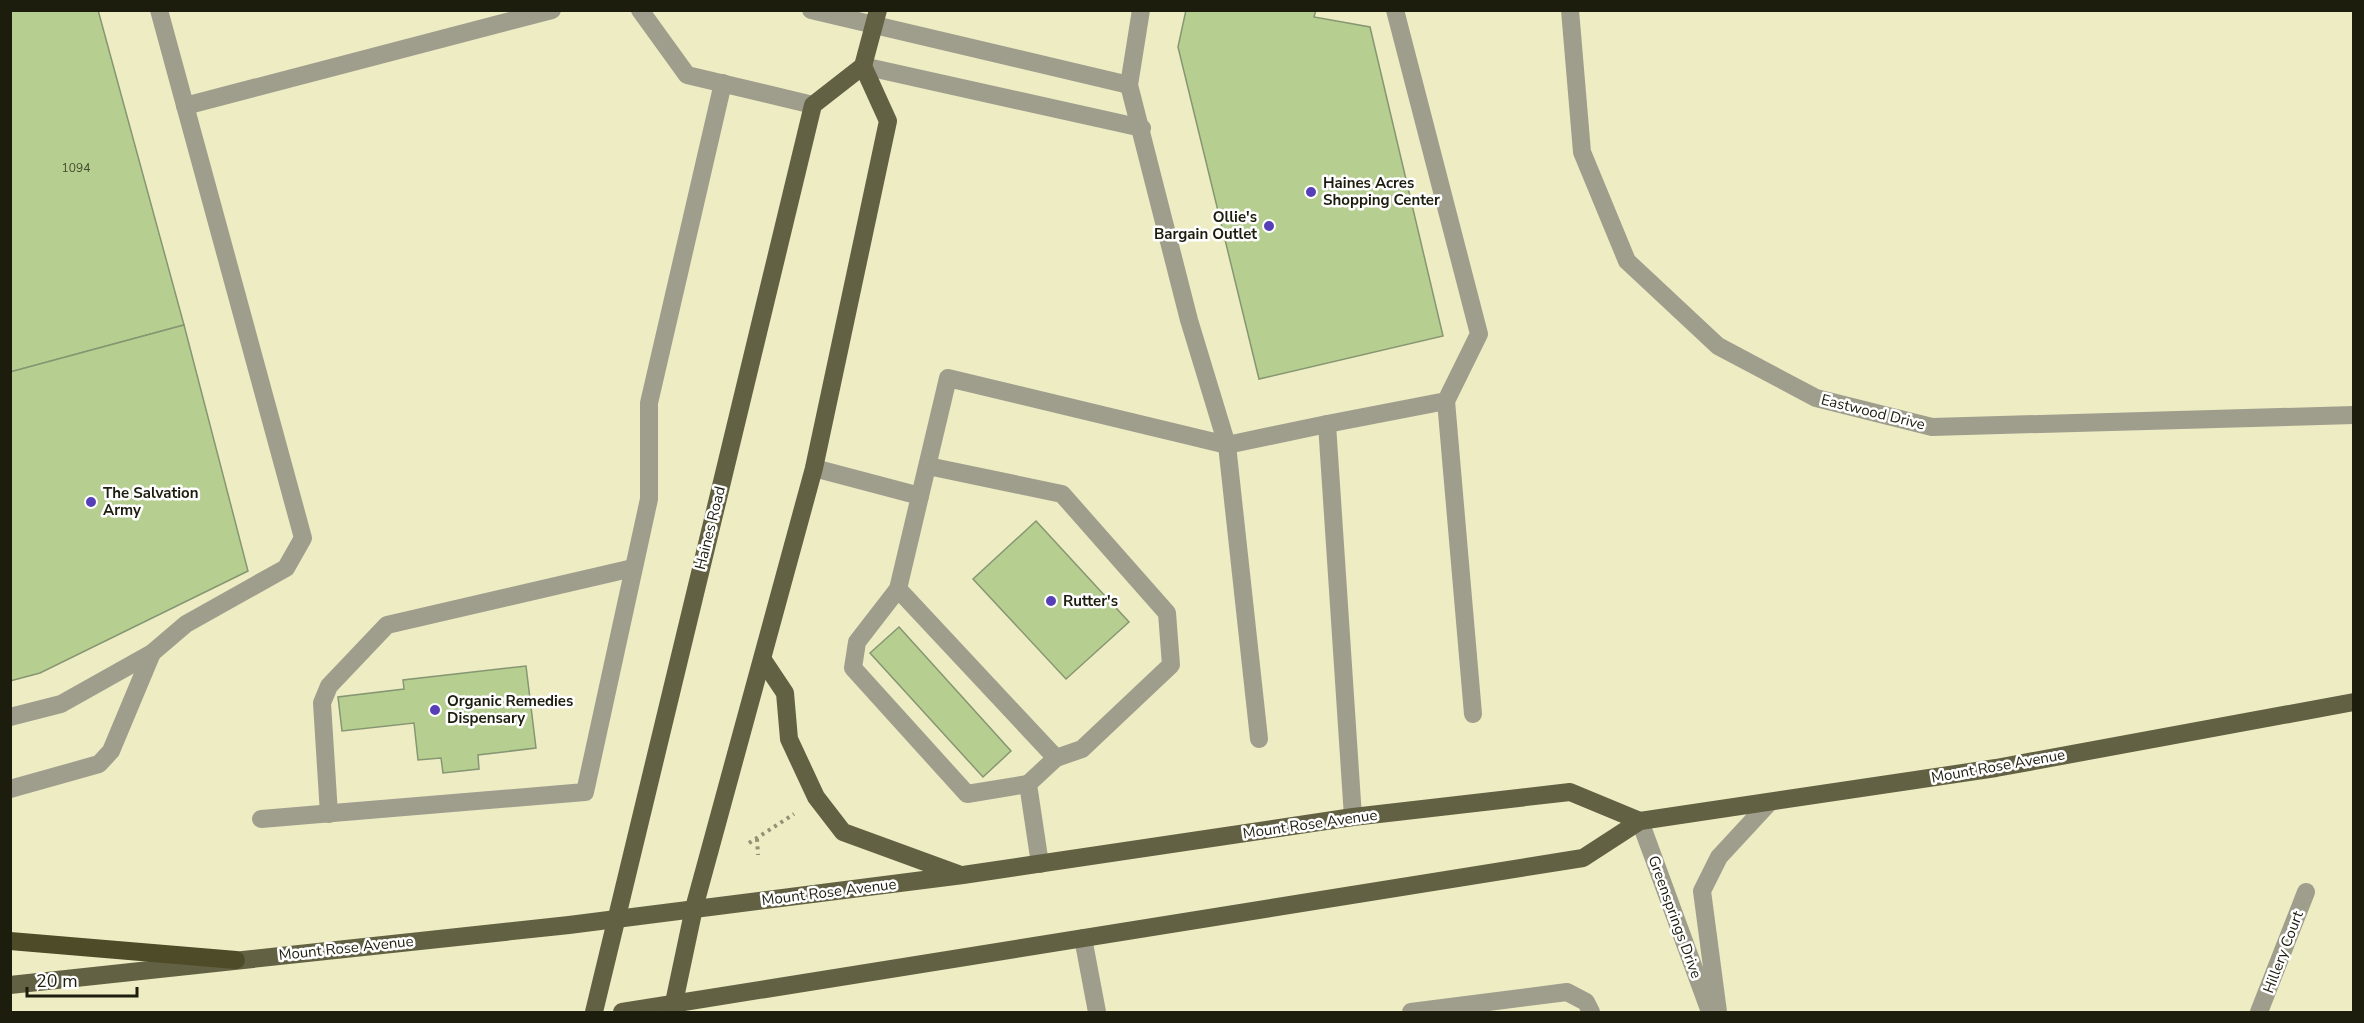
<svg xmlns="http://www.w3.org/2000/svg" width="2364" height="1023" viewBox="0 0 2364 1023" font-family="'Nunito Sans',sans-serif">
<rect width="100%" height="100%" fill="#edecc3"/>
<g fill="#b6cf91" stroke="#879672" stroke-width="1.5">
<polygon points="10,10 98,10 184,325 10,372"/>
<polygon points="1186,10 1316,10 1314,17 1370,27 1443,336 1259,379 1178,47"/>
<polygon points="184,325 248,571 40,673 10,681 10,372"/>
<polygon points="1036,521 1129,622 1066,679 973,579"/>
<polygon points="899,627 1011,751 983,777 870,653"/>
<polygon points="526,666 536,748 478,755 479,769 443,773 441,758 418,760 414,723 342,731 338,697 404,689 403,680"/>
</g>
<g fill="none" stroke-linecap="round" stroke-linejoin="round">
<g stroke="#919173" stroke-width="4" stroke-dasharray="3 4.5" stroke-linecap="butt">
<polyline points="757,839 758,855"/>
<polyline points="749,843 794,814"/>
</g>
<g stroke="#9f9e8d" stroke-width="18">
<polyline points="640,10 687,75 813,105"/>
<polyline points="811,10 1129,85"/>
<polyline points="1570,10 1582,152 1627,261 1718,346 1816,398 1932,427 2354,415"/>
<polyline points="863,66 1142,128"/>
<polyline points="185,106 552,10"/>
<polyline points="1446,401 1473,714"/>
<polyline points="1327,424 1446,401 1479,334 1395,10"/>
<polyline points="814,468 920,496 898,589 1056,758 1082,749 1171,665 1167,613 1062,494 928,466"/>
<polyline points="920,496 948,378 1227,445 1189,320 1129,85 1141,10"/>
<polyline points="898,589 857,642 853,668 967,794 1028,784"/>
<polyline points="10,717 61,704 152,653 186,624 286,568 303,538 159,10"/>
<polyline points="1259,739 1227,445 1327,424 1353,817"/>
<polyline points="10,789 99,764 111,751 152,653"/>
<polyline points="329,814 322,703 329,686 387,625 633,568"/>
<polyline points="261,819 585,792 649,499 649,403 723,83"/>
<polyline points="1640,821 1710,1012"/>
<polyline points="1040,864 1028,784 1056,758"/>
<polyline points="1083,938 1097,1012"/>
<polyline points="1411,1012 1567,992 1586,1002 1591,1012"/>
<polyline points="1718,1012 1702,891 1719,857 1769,803"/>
<polyline points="2259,1012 2306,892"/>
</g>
<g stroke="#626143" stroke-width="18">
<polyline points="763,660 785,693 789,739 816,797 843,832 958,874"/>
<polyline points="10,985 569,925 963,875 1353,817 1570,792 1640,821"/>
<polyline points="594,1012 813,105 863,66 878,10"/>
<polyline points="622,1012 1583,858 1640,821 1996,768 2354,702"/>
<polyline points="672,1012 694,908 814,468 888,121 863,66"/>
</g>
<polyline stroke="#4d4b28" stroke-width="18" points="10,941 236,960"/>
</g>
<g fill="#573fb7" stroke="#fff" stroke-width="2">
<circle cx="1311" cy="192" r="6"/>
<circle cx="1269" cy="226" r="6"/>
<circle cx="91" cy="502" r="6"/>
<circle cx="1051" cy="601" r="6"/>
<circle cx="435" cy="710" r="6"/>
</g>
<g text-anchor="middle" stroke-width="5" stroke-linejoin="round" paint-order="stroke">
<g font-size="12" fill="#434a2f">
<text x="76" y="172">1094</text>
</g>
<g font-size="15" font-weight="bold" fill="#1d1d0e" stroke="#fff" text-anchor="start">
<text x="1323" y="188">Haines Acres<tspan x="1323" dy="17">Shopping Center</tspan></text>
<text x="1257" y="222" text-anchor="end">Ollie's<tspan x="1257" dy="17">Bargain Outlet</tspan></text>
<text x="103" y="498">The Salvation<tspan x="103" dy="17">Army</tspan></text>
<text x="1063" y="606">Rutter's</text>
<text x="447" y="706">Organic Remedies<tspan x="447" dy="17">Dispensary</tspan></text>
</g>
<g font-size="15" fill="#1d1d0e" stroke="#fff">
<text transform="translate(1873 412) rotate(14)" y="5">Eastwood Drive</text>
<text transform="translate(710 528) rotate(-76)" y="5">Haines Road</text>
<text transform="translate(1998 766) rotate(-10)" y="5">Mount Rose Avenue</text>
<text transform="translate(1310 824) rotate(-8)" y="5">Mount Rose Avenue</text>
<text transform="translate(829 892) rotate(-7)" y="5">Mount Rose Avenue</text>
<text transform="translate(1675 917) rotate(70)" y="5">Greensprings Drive</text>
<text transform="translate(346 948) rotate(-6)" y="5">Mount Rose Avenue</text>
<text transform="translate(2283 952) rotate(-69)" y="5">Hillery Court</text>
</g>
</g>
<rect width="2364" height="1023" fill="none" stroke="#1d1d0e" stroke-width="24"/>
<path d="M27 987v9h110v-9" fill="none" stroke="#1d1d0e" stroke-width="3"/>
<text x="36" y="987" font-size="18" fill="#1d1d0e" stroke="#ffffff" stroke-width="4.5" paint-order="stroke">20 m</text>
</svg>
